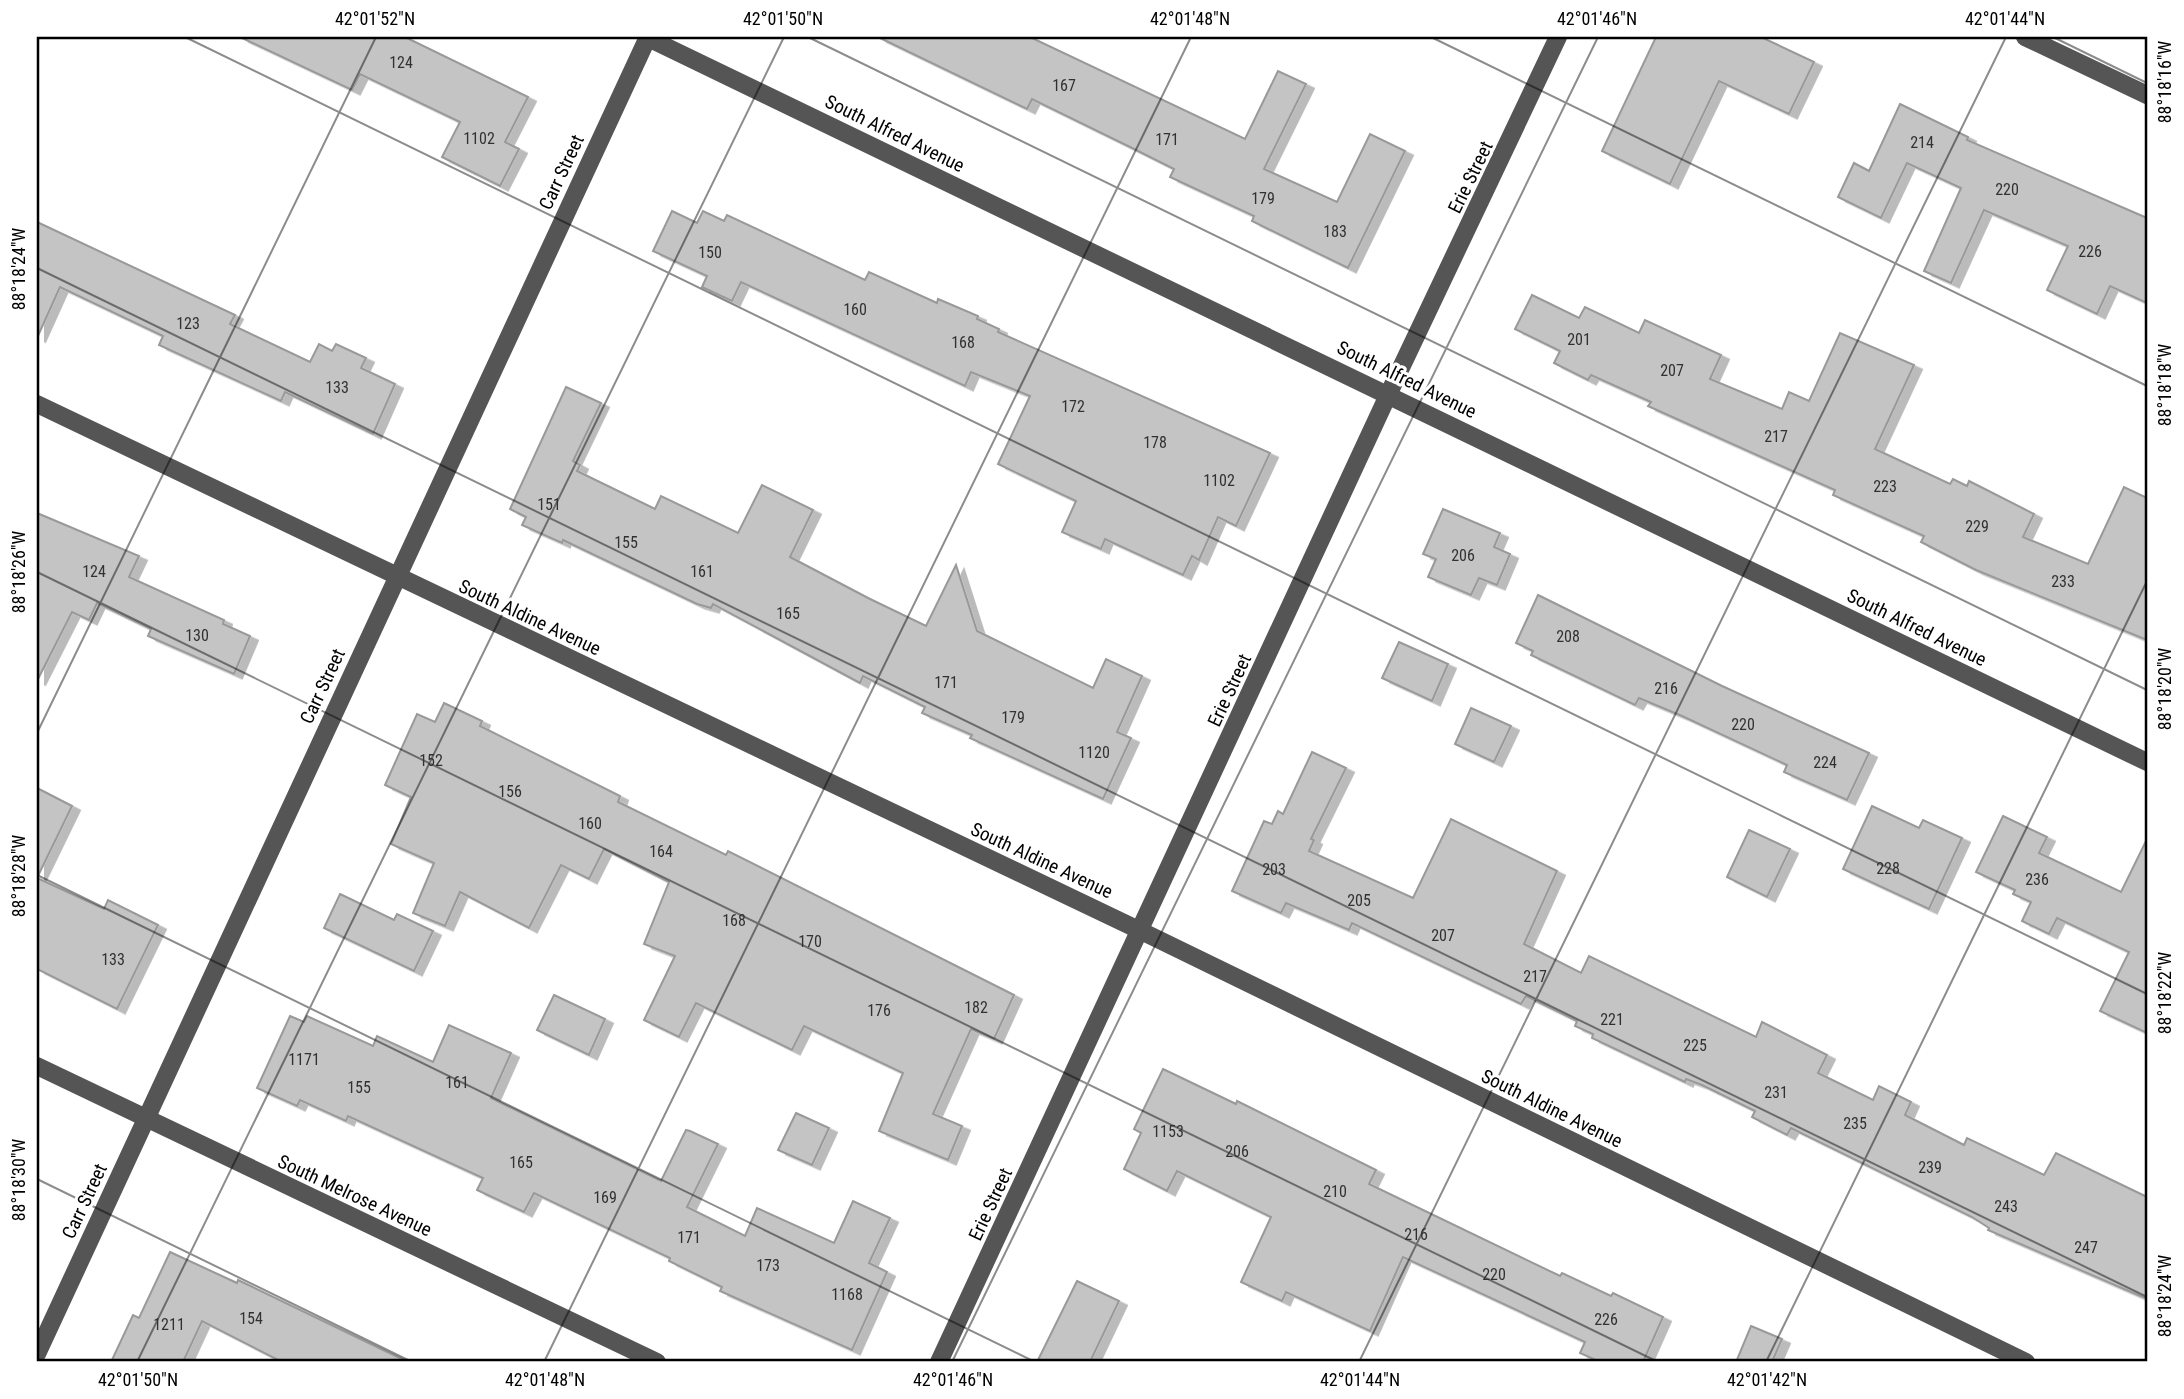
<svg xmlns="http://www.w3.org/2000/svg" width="2184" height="1399" viewBox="0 0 2184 1399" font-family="'Roboto Condensed',sans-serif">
<defs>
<filter id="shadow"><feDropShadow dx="8" dy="4.5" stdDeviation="0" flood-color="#0004"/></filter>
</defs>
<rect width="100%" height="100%" fill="#fff"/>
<g fill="#c4c4c4" stroke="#999" stroke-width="2" filter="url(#shadow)">
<polygon points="240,37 405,37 528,97 505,142 519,149 500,186 442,157 460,122 360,74 352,90"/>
<polygon points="878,37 1030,37 1245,139 1278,71 1306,84 1264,169 1337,202 1370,134 1405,151 1348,268 1252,221 1254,216 1170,177 1174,169 1130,147 1032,99 1027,109"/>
<polygon points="1656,37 1761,37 1814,62 1789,114 1719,81 1670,184 1602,151"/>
<polygon points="1900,104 1968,137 1967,140 2147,218 2147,303 2110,286 2097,314 2047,290 2068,246 1984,210 1951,283 1924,271 1961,188 1907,163 1881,218 1838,197 1854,163 1869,171"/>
<polygon points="672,211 697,223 703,211 724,221 727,215 865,280 869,272 937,303 938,299 978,316 977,319 999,329 998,332 1270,453 1236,526 1218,517 1199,560 1192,556 1183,575 1105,539 1101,549 1062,532 1076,501 998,464 1030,396 971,372 965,386 741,282 732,301 702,287 707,276 653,251"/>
<polygon points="37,222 235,315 230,324 310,362 319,344 332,351 336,344 366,358 361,368 395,384 373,434 285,392 281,401 159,345 163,336 60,287 37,338"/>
<polygon points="1532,295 1579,318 1585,307 1639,333 1645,320 1721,355 1710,379 1782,409 1789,392 1809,401 1840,333 1914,365 1875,449 1950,484 1953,479 1967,486 1969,481 2034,514 2023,537 2088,564 2124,487 2147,498 2147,640 1976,570 1921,542 1924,536 1833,495 1835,490 1648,406 1651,402 1591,375 1588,380 1554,363 1560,351 1515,329"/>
<polygon points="566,387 601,403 573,461 580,465 577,471 655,509 661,496 738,533 762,485 813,510 790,557 868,598 926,626 956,565 977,631 1093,688 1106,659 1142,676 1117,732 1131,738 1103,799 970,738 972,735 922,713 925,707 863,676 860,683 713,604 711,608 697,604 563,540 562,543 522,525 526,517 510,509"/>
<polygon points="1443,509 1500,533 1494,547 1510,554 1497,585 1479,578 1471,595 1428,577 1436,559 1423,554"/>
<polygon points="37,513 139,556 129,577 224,620 223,624 250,636 234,674 148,636 151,629 97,603 89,620 72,612 37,681"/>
<polygon points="1538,595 1722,686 1869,753 1847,800 1784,772 1787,765 1682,716 1639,698 1635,705 1531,655 1533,651 1516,643"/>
<polygon points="1399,642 1448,664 1432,701 1382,678"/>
<polygon points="444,703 482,721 480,726 620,796 618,802 726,855 728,851 1014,995 994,1039 971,1029 933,1114 962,1126 948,1160 879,1131 903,1073 804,1026 792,1050 696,1003 679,1037 644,1020 675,956 644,944 669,882 604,849 589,879 561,865 529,928 460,892 445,926 413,913 434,863 391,844 411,797 385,785 417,714 435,722"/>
<polygon points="1471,708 1511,726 1494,762 1455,744"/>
<polygon points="1312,752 1346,768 1311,839 1314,840 1309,851 1413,898 1451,819 1557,871 1524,944 1581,973 1589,956 1756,1037 1762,1022 1827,1055 1818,1073 1873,1100 1879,1086 1911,1102 1905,1115 1964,1145 1967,1138 2044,1175 2056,1153 2147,1197 2147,1299 1988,1230 1989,1228 1972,1217 1791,1128 1787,1135 1752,1117 1755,1111 1702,1085 1686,1079 1685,1082 1592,1038 1593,1034 1575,1026 1577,1021 1526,996 1521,1004 1352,923 1349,930 1286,903 1281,913 1232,891 1264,821 1272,824 1278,811 1283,814"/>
<polygon points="37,788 72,806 37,878 104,909 108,900 158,925 117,1009 37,969"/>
<polygon points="1872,806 1919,828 1923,820 1962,838 1929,909 1843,869"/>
<polygon points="2003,816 2047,837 2039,853 2121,892 2147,839 2147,1033 2100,1011 2129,952 2057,918 2049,934 2022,921 2031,902 2013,894 2015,890 1976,872"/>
<polygon points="1749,830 1790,849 1767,897 1727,877"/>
<polygon points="340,894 394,920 397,914 433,931 414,971 324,928"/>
<polygon points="554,995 605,1019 589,1055 537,1030"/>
<polygon points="290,1016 304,1022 307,1016 373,1046 377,1036 433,1062 449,1025 511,1053 491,1098 661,1181 686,1130 690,1131 718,1144 687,1207 745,1236 757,1208 834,1243 853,1201 890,1218 869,1263 887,1272 852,1350 720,1291 722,1287 669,1261 670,1258 534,1193 524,1212 477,1190 483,1178 348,1116 346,1121 300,1100 297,1106 257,1088"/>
<polygon points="1163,1069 1236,1104 1237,1101 1376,1170 1369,1184 1560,1276 1562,1273 1611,1296 1613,1293 1663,1317 1643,1362 1600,1362 1580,1353 1585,1342 1403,1257 1370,1331 1286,1292 1282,1301 1241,1282 1271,1217 1177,1171 1167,1191 1124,1169 1141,1133 1134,1129"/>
<polygon points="796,1113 829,1128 812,1165 778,1150"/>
<polygon points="170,1252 237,1283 238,1280 408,1362 282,1362 202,1321 183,1362 111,1362 133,1315 139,1318"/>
<polygon points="1077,1281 1119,1301 1090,1362 1037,1362"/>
<polygon points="1751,1326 1782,1339 1772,1362 1736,1362"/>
</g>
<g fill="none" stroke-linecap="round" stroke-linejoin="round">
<g stroke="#555" stroke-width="18">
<polyline points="646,37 2147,762"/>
<polyline points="2025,37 2147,95"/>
<polyline points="37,404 1141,931 2026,1362"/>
<polyline points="37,1066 657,1362"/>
<polyline points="37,1354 648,37"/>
<polyline points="939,1362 1389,393 1558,37"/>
</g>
</g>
<path fill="none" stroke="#000" stroke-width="2" stroke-opacity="0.45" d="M185,37l1962,957M808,37l1339,653M1431,37l716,349M2053,37l94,46M37,268l2110,1029M37,572l1621,790M37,733l339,-696M37,875l998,487M37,1179l375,183M137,1362l647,-1325M544,1362l647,-1325M952,1362l646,-1325M1359,1362l647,-1325M1766,1362l381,-781"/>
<g text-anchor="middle" stroke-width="6" stroke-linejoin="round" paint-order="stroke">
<g font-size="16" fill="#313131">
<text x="401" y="68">124</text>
<text x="1064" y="91">167</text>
<text x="479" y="144">1102</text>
<text x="1167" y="145">171</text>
<text x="1922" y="148">214</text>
<text x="2007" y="195">220</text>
<text x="1263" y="204">179</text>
<text x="1335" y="237">183</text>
<text x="2090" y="257">226</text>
<text x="710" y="258">150</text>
<text x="855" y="315">160</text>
<text x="188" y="329">123</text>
<text x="1579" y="345">201</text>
<text x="963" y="348">168</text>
<text x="1672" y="376">207</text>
<text x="337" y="393">133</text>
<text x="1073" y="412">172</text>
<text x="1776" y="442">217</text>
<text x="1155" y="448">178</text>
<text x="1219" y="486">1102</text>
<text x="1885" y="492">223</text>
<text x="549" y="510">151</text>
<text x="1977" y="532">229</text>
<text x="626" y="548">155</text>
<text x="1463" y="561">206</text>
<text x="94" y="577">124</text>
<text x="702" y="577">161</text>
<text x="2063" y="587">233</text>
<text x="788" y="619">165</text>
<text x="197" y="641">130</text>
<text x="1568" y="642">208</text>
<text x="946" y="688">171</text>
<text x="1666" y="694">216</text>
<text x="1013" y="723">179</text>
<text x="1743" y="730">220</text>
<text x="1094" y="758">1120</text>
<text x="431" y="766">152</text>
<text x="1825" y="768">224</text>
<text x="510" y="797">156</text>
<text x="590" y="829">160</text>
<text x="661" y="857">164</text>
<text x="1888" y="874">228</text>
<text x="1274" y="875">203</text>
<text x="2037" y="885">236</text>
<text x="1359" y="906">205</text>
<text x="734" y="926">168</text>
<text x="1443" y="941">207</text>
<text x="810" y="947">170</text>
<text x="113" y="965">133</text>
<text x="1535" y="982">217</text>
<text x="976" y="1013">182</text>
<text x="879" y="1016">176</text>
<text x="1612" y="1025">221</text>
<text x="1695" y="1051">225</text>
<text x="304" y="1065">1171</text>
<text x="457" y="1088">161</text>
<text x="359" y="1093">155</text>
<text x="1776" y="1098">231</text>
<text x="1855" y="1129">235</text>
<text x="1168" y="1137">1153</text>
<text x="1237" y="1157">206</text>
<text x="521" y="1168">165</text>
<text x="1930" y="1173">239</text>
<text x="1335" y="1197">210</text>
<text x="605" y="1203">169</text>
<text x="2006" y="1212">243</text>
<text x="1416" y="1240">216</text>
<text x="689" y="1243">171</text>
<text x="2086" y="1253">247</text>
<text x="768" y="1271">173</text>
<text x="1494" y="1280">220</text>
<text x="847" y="1300">1168</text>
<text x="251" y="1324">154</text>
<text x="1606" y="1325">226</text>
<text x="169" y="1330">1211</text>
</g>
<g font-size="19" fill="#000" stroke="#fff">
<text transform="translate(895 133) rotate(26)" y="7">South Alfred Avenue</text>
<text transform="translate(561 172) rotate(-65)" y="7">Carr Street</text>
<text transform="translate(1470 177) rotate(-64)" y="7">Erie Street</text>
<text transform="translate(1407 379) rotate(26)" y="7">South Alfred Avenue</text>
<text transform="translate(530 617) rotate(25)" y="7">South Aldine Avenue</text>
<text transform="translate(1917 627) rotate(26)" y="7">South Alfred Avenue</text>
<text transform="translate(322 686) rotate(-65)" y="7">Carr Street</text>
<text transform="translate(1229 690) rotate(-65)" y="7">Erie Street</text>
<text transform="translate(1042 860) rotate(25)" y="7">South Aldine Avenue</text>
<text transform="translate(1552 1108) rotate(26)" y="7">South Aldine Avenue</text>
<text transform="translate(355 1195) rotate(25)" y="7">South Melrose Avenue</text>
<text transform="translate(84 1201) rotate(-65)" y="7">Carr Street</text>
<text transform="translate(990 1204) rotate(-65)" y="7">Erie Street</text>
</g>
</g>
<rect width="2184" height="1399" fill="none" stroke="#ffffff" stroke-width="77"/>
<rect x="38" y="38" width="2108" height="1322" fill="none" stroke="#000" stroke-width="2.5"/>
<g font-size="18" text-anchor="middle" fill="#000">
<text x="375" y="25">42°01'52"N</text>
<text x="783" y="25">42°01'50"N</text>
<text x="1190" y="25">42°01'48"N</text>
<text x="1597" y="25">42°01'46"N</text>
<text x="2005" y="25">42°01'44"N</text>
<text transform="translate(2165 82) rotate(-90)" y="6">88°18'16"W</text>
<text transform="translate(19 269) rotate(-90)" y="6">88°18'24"W</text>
<text transform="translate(2165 385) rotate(-90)" y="6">88°18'18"W</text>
<text transform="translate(19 572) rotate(-90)" y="6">88°18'26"W</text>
<text transform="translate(2165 689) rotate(-90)" y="6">88°18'20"W</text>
<text transform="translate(19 876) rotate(-90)" y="6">88°18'28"W</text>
<text transform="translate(2165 993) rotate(-90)" y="6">88°18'22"W</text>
<text transform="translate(19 1180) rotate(-90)" y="6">88°18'30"W</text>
<text transform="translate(2165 1296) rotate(-90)" y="6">88°18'24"W</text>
<text x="138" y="1386">42°01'50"N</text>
<text x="545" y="1386">42°01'48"N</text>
<text x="953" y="1386">42°01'46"N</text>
<text x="1360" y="1386">42°01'44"N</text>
<text x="1767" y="1386">42°01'42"N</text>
</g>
</svg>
